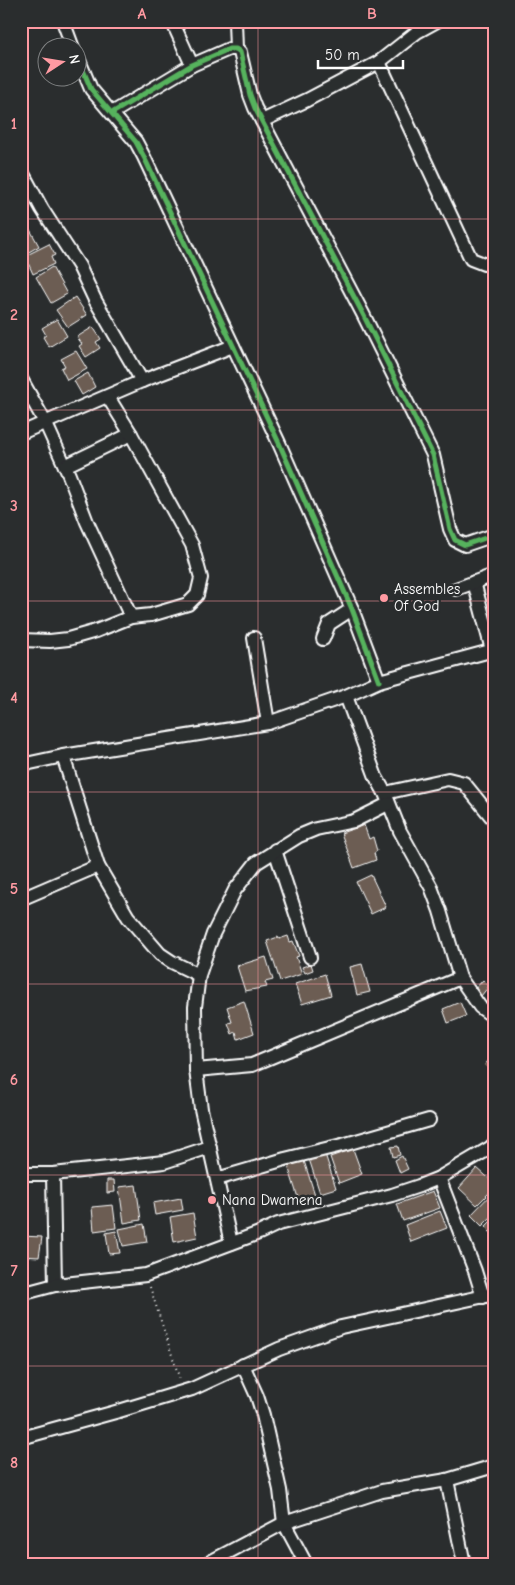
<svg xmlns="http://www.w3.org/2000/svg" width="515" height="1585" viewBox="0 0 515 1585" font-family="'Comic Neue',sans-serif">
<rect width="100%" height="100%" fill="#2a2d2e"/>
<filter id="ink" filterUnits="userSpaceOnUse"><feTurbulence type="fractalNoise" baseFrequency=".02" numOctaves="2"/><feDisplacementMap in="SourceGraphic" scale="10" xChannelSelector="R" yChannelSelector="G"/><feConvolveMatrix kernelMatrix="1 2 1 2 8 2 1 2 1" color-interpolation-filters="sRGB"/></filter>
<g filter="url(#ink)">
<g fill="#6c5d53" stroke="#fff">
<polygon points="22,215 39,246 22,256 21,216"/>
<polygon points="49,244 55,255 51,257 54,264 33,274 25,256"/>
<polygon points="52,267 67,294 51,303 36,277"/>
<polygon points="75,297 87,315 68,327 56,310"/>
<polygon points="57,319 67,336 49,347 43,337 46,335 42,328"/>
<polygon points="93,327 101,339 96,342 100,348 86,357 79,346 82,344 77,337"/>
<polygon points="76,351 87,369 67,380 61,368 65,366 61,359"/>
<polygon points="88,373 95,387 82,395 74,381"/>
<polygon points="364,825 369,839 373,837 377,851 374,853 376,860 354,868 341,833"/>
<polygon points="371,875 386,907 371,914 356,882"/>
<polygon points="288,936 290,942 293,941 299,956 296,957 302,974 280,981 267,941 278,937 279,939"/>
<polygon points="266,957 273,980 265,982 267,987 245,991 237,966"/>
<polygon points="311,964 313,970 305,973 302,967"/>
<polygon points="362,964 370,992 357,995 350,967"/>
<polygon points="325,974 331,995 302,1004 295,984"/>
<polygon points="483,980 489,986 481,996 474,990"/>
<polygon points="244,1001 254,1033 238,1039 236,1032 232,1034 228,1023 232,1022 227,1007"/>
<polygon points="460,1002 466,1016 448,1023 443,1009"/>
<polygon points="494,1056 494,1075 484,1065"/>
<polygon points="398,1146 400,1155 393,1157 391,1147"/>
<polygon points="353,1149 362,1174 339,1183 330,1157"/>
<polygon points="325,1154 336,1188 320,1193 309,1159"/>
<polygon points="402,1156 408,1169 400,1173 395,1160"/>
<polygon points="304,1161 316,1198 306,1201 305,1199 299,1201 288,1166"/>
<polygon points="477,1168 494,1183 494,1188 477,1205 459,1188"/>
<polygon points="107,1180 114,1180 115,1192 107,1193"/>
<polygon points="136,1185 141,1220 124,1223 119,1187"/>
<polygon points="433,1191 440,1208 403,1221 397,1204"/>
<polygon points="494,1191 494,1214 482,1226 471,1215"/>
<polygon points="181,1198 183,1210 155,1215 153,1203"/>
<polygon points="113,1205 116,1228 94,1231 92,1207"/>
<polygon points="440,1211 447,1228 411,1242 405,1225"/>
<polygon points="193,1213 197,1237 174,1242 170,1217"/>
<polygon points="494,1218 494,1236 485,1227"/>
<polygon points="144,1224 147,1242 123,1246 119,1229"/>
<polygon points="116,1231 120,1253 109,1254 106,1233"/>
<polygon points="21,1236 42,1237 39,1257 21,1256"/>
</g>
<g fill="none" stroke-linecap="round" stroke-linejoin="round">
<defs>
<g id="minor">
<polyline points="63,21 73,48"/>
<polyline points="172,21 192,65"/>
<polyline points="235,21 236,49"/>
<polyline points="78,58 91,89 136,142 144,157 279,443 352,609 379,681"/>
<polyline points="379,62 471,259 484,264 494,264"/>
<polyline points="112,113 192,65 229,49 236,49 240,52 250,95 255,108 363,314 433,455 450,529 455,540 465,545 494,535"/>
<polyline points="262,121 307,100 379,62 417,32 437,21"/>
<polyline points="21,170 42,209 79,266 95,300 142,381"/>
<polyline points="21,379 46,424 69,475 87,522 131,617"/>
<polyline points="21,433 142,381 233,346"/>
<polyline points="65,466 131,434"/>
<polyline points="474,582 492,650"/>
<polyline points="456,589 494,575"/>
<polyline points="254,638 268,723"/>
<polyline points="323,639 329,624 352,609"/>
<polyline points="21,640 50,641 68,639 96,631 131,617 151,615 188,604 197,595 201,578 192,545 131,434 108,397"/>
<polyline points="346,696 376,777 385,793 400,831 431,887 440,911 460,978 480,1007 494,1017"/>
<polyline points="63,756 98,866 128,917 160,954 172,962 199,975"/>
<polyline points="21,765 63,756 268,723 346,696 379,681 494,650"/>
<polyline points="385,793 448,779 464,783 494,820"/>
<polyline points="275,850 310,957"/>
<polyline points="21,899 98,866"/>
<polyline points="196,1070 252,1065 460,978"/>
<polyline points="21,1174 53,1174 164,1162 210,1147"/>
<polyline points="53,1174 55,1285"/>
<polyline points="439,1178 475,1271 483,1297"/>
<polyline points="217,1179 285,1159 346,1144 429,1120"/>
<polyline points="231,1243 201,1109 196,1070 195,1007 199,975 213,934 235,890 256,863 299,836 316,829 354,821 388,804"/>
<polyline points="21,1294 55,1285 146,1275 259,1233 278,1224 392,1195 419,1186 439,1178 490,1148 494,1144"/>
<polyline points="243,1365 257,1396 263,1415 280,1490 284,1523 306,1564"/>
<polyline points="21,1438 119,1411 192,1389 279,1349 341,1327 494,1294"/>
<polyline points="447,1480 464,1564"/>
<polyline points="206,1564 284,1523 382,1491 447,1480 494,1466"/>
</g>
</defs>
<use href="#minor" stroke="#fff" stroke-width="16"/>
<polyline stroke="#fff" stroke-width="2" stroke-dasharray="1 4" stroke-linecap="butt" points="150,1287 180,1380"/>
<use href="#minor" stroke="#2a2d2e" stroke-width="12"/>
<defs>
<g id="cycleway">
<polyline points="78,58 91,89 136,142 144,157 279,443 352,609 379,681"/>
<polyline points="112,113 192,65 229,49 236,49 240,52 250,95 255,108 363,314 433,455 450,529 455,540 465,545 494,535"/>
</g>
</defs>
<use href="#cycleway" stroke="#2a2d2e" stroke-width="8"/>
<use href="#cycleway" stroke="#56b35d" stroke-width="5"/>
</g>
</g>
<path fill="none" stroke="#ff9aa2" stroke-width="1" stroke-opacity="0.55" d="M258,21v1543M21,219h473M21,410h473M21,601h473M21,792h473M21,984h473M21,1175h473M21,1366h473"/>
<g fill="#ff9aa2" stroke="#2a2d2e" stroke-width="2">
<circle cx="384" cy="598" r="5"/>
<circle cx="212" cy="1200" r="5"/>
</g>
<g text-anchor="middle" stroke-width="5" stroke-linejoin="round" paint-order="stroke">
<g font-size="15" fill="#fff" stroke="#2a2d2e" text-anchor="start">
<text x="394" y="594">Assembles<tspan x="394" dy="17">Of God</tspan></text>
<text x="222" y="1205">Nana Dwamena</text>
</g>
</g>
<rect width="515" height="1585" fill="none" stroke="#2a2d2e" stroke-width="55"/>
<g transform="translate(62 62) rotate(78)"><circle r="24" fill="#2a2d2e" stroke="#7f8182"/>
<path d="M0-4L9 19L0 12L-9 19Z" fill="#ff9aa2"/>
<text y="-8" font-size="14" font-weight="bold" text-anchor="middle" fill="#ffffff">N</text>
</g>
<path d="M318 60v8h85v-8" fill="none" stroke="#ffffff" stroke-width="2.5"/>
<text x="325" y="60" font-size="15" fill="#ffffff" stroke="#2a2d2e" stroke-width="4" paint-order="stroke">50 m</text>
<rect x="28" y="28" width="460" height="1530" fill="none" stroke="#ff9aa2" stroke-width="2"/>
<g font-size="16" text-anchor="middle" font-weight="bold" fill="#ff9aa2">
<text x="142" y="19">A</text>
<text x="372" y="19">B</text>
<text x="14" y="129">1</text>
<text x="14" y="320">2</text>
<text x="14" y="511">3</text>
<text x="14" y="703">4</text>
<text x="14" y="894">5</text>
<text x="14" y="1085">6</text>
<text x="14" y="1276">7</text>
<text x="14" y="1468">8</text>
</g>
</svg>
